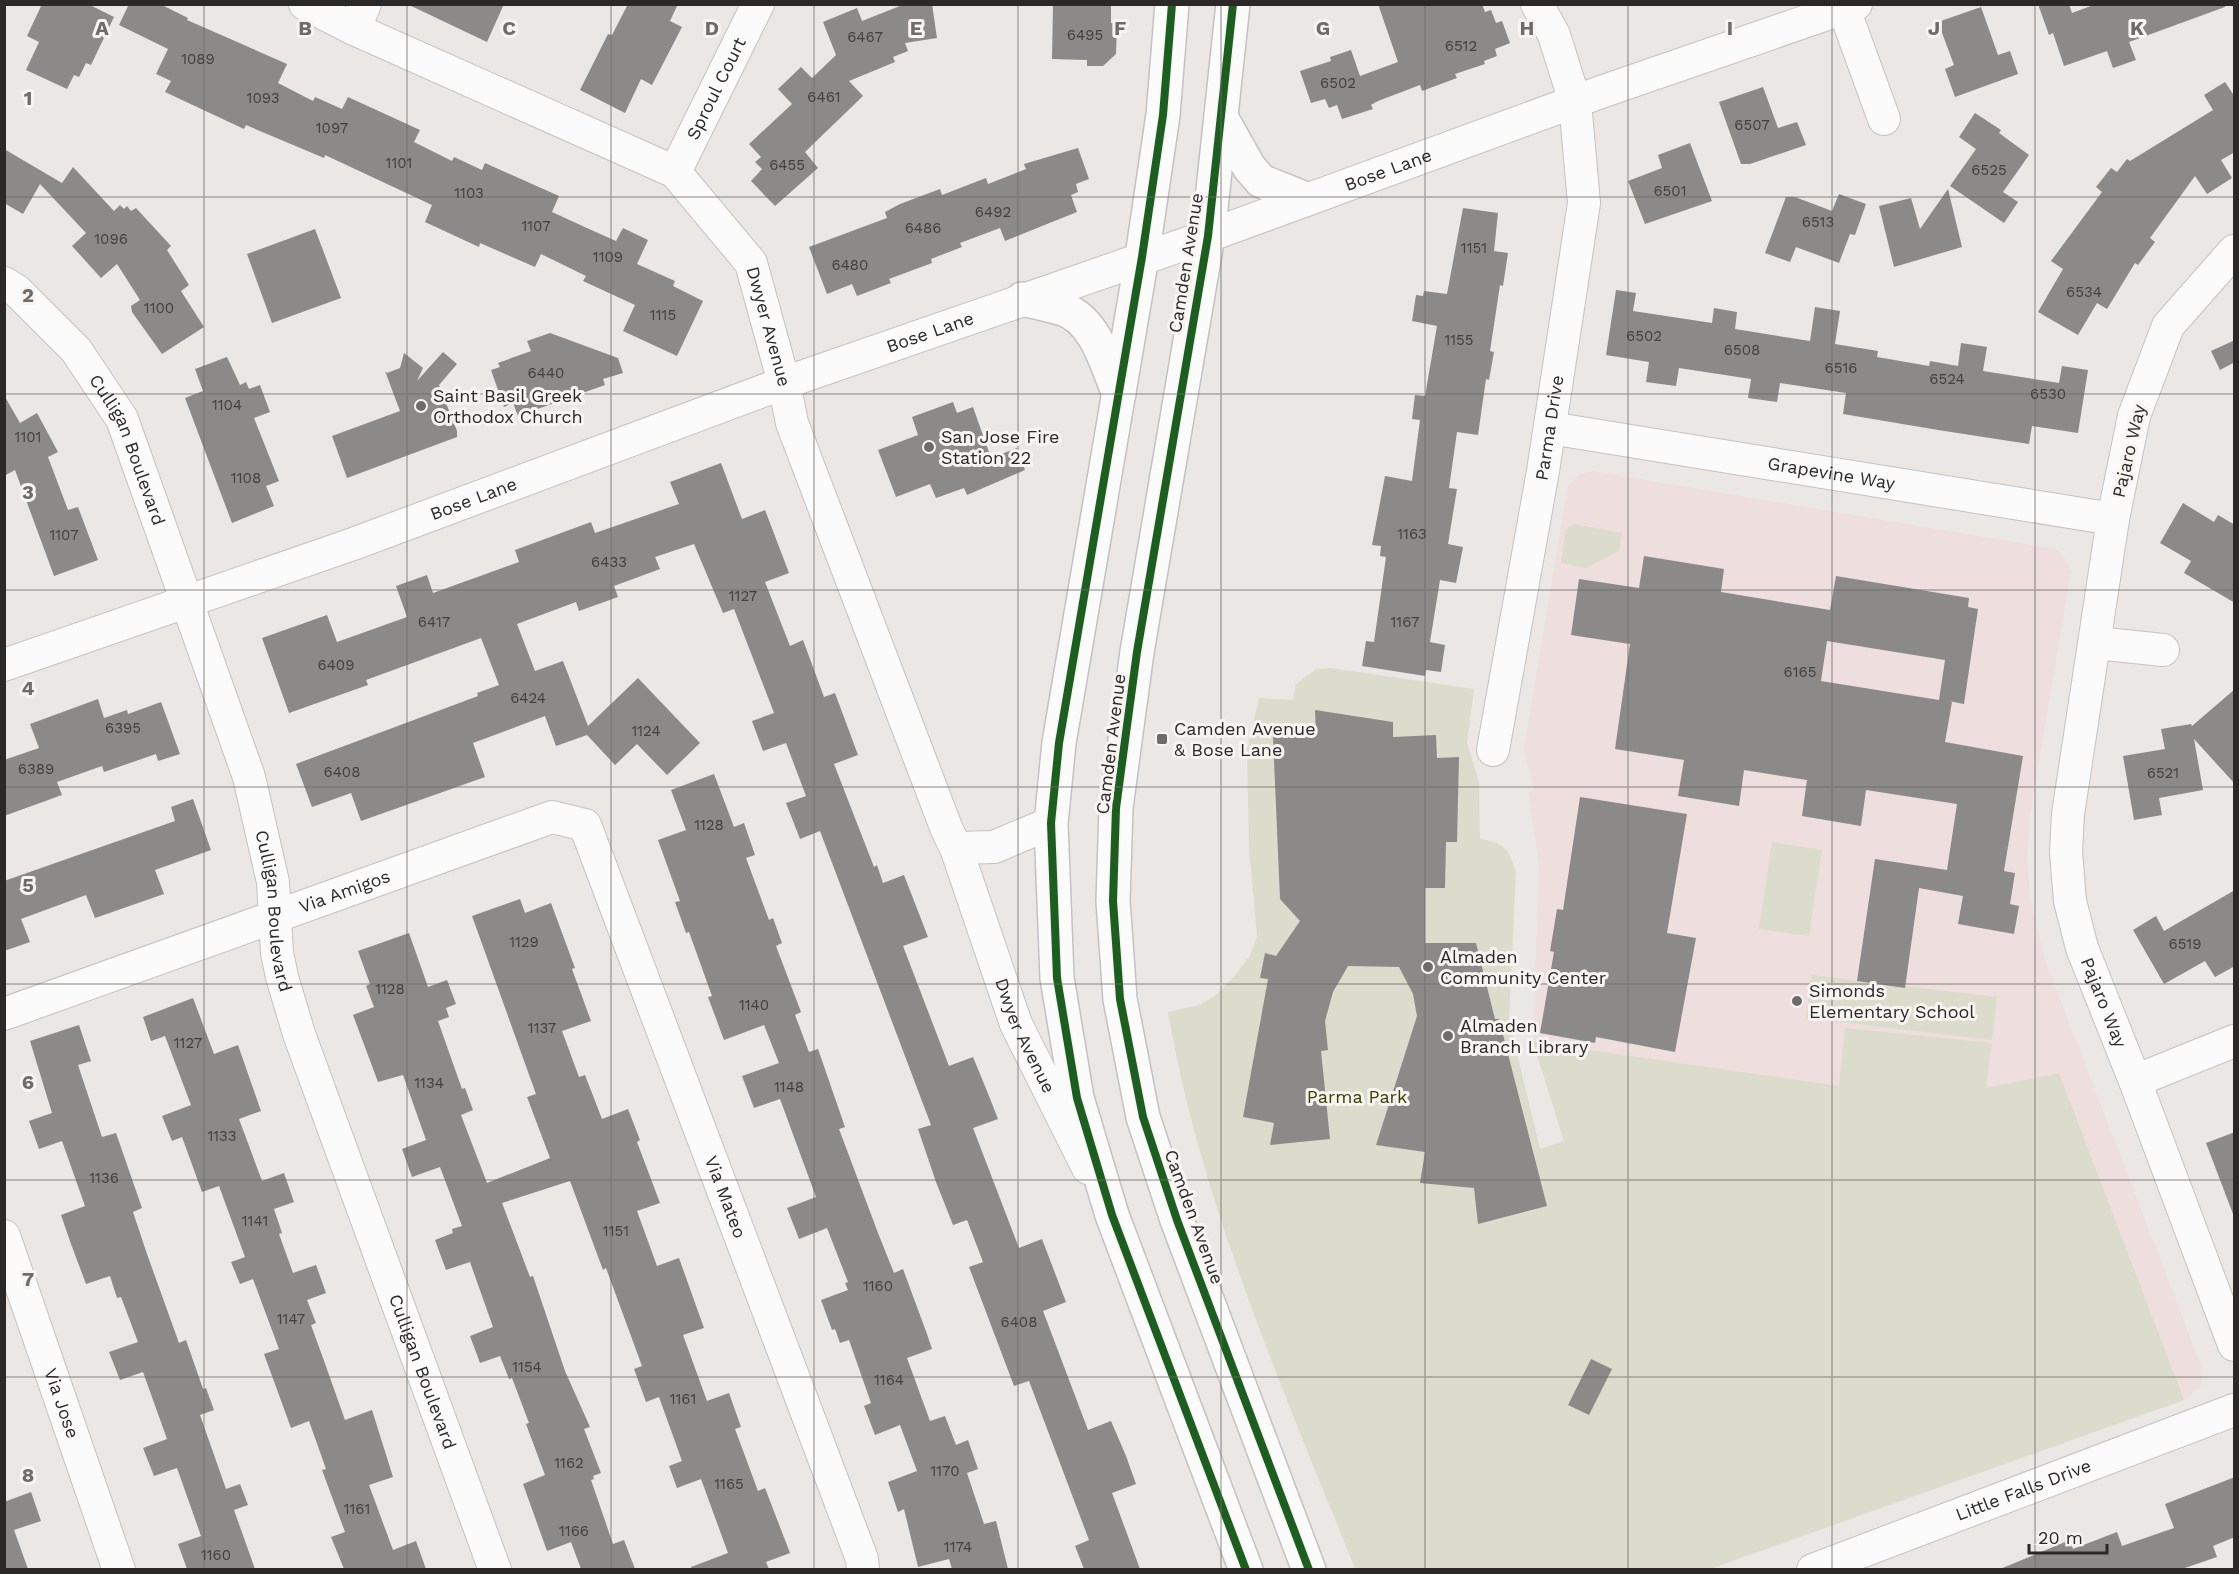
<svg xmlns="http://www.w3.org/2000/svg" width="2239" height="1574" viewBox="0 0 2239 1574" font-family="'Work Sans',sans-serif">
<rect width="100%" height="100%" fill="#eae7e5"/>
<polygon fill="#eededd" points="1593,471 2054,549 2062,553 2071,571 2030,815 2027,858 2030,898 2045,960 2202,1368 2202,1385 2184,1400 1710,1569 1533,1042 1539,864 1528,793 1534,789 1524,749 1568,485 1579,475"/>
<g fill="#dbdccc">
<polygon points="1574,524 1622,533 1619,551 1586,568 1561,563 1566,530"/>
<path d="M1331,668l143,21 -7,54 12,39 1,57c25,4 28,9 36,33l-7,148 31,129 24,-8 -31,-99 306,44 6,-58 147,15 -6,45 73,-15 125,327 -474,169h-355c-72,-181 -154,-364 -187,-557l31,-7 16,-9 16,-16 19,-24 7,-20 -8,-88 -2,-98 12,-52 34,2 3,-16 20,-15z"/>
<polygon points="1772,842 1822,850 1809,936 1759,929"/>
<polygon points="1811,975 1997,997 1992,1040 1806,1018"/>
</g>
<g fill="#8b8a89" fill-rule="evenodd">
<polygon points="42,4 88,4 114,17 91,65 86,63 79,77 74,75 67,89 26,70 39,42 27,36"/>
<polygon points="129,4 160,4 188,18 187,20 287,64 278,83 313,101 315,97 342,109 348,97 420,130 414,142 452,161 454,157 482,170 485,163 559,196 552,212 589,229 616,241 623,228 648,240 637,264 675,281 673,286 703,301 677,356 623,331 635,305 583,281 586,276 541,254 535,267 480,243 479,247 425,222 432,205 325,155 324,158 246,125 244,129 165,92 171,81 156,74 168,49 119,25"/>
<polygon points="407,4 504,4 487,42"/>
<polygon points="628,4 678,4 670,21 682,27 652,85 641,79 625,113 580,90 608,34 612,35"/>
<polygon points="905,4 932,4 937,38 905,43 908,51 893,57 895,62 849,81 863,96 805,152 818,168 775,206 751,181 762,169 755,162 761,157 749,144 792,104 778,89 801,67 812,78 836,55 823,22 857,8 862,21"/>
<polygon points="1053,4 1111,4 1111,23 1117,23 1116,54 1103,66 1087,66 1087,60 1052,59"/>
<polygon points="1378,4 1482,4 1485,12 1491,10 1496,23 1502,21 1510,43 1495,49 1497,56 1484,61 1485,64 1455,74 1457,78 1422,91 1420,85 1378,101 1371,105 1373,109 1342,119 1337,105 1329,108 1325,99 1311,103 1300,71 1331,61 1330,57 1351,50 1360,76 1398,62"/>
<polygon points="2038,4 2069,4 2072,13 2096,4 2225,4 2225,7 2129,42 2136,60 2113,68 2107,51 2064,66 2053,33 2049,35"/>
<polygon points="1981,7 1998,55 2010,51 2018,74 1955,97 1945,69 1954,65 1938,22"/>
<polygon points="2225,82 2235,97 2235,152 2221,160 2232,178 2207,194 2195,176 2150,238 2155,242 2138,265 2135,263 2107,309 2097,303 2078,335 2038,312 2063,269 2051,261 2102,192 2096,187 2111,168 2117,172 2127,159 2130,161 2213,110 2204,95"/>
<polygon points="1763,87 1778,128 1797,122 1806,145 1750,164 1741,164 1719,102"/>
<polygon points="1975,113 2001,130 1999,133 2029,155 2003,192 2018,202 2004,223 1950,186 1976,149 1959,137"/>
<polygon points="1690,143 1712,201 1645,224 1628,181 1662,168 1658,155"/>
<polygon points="1078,148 1089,179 1076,184 1078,192 1071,195 1077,212 1005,241 1000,228 960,243 962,247 931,259 932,263 889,279 891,283 857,296 852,284 827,294 809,247 887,218 885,212 900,204 940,189 942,195 986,178 988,184 1026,169 1024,164"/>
<polygon points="4,149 62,183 73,167 114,211 120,205 124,209 127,206 131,211 136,208 171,246 167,250 189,285 181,291 204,327 162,354 132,312 131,306 140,300 117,264 101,278 72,246 86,233 40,184 23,214 4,203"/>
<polygon points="1948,189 1962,247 1894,267 1879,206 1911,198 1920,229"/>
<polygon points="1839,194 1866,204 1855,235 1850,234 1839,263 1796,247 1790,262 1765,253 1786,197 1795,197 1832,211"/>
<polygon points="1463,208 1498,213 1494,251 1508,253 1503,286 1500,285 1490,351 1494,352 1489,380 1486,379 1478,435 1457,432 1449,488 1457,489 1448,544 1463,547 1456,583 1440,580 1430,642 1445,645 1441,672 1426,670 1425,676 1362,666 1366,641 1374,642 1386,557 1380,556 1381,546 1372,545 1385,476 1412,481 1420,420 1412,419 1415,395 1425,396 1437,326 1412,321 1416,295 1423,296 1424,291 1447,294"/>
<polygon points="315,229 341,298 272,323 247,254"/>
<polygon points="1616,290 1636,293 1633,311 1712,323 1714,308 1737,312 1735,329 1810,341 1815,307 1840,311 1835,344 1878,351 1877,357 1929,366 1930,361 1958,366 1961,343 1987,347 1983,371 2059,383 2062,366 2088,370 2078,433 2032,426 2029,444 1938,430 1843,414 1846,393 1780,383 1777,402 1748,398 1751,379 1679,368 1676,386 1646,382 1649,362 1606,355"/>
<polygon points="550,333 618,358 623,373 603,379 605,385 518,416 513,403 504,407 491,370 500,367 498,363 531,351 527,341"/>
<polygon points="2235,340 2235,362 2220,370 2211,351"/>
<polygon points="443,352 457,364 439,385 457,431 457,437 347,478 332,436 400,411 385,371 387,373 400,368 404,353 423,368 417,381"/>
<polygon points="227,357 240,385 246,382 249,389 260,385 270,412 254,418 279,481 266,486 274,506 232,523 185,398 203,391 195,369"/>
<polygon points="4,395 20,423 37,413 58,452 48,457 68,510 78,507 98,560 54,576 15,470 4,476"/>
<polygon points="953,402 957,413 973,407 991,458 1017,448 1025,470 967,495 964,488 936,498 930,484 896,497 878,450 918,435 912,417"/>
<polygon points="721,463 742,519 765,510 789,573 765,582 790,646 803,640 824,697 835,693 858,755 834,764 874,867 877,865 883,883 904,875 928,937 903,946 949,1066 973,1057 987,1091 998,1119 973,1128 1019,1248 1042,1239 1066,1302 1043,1311 1088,1430 1111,1421 1126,1456 1136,1484 1112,1493 1140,1569 1084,1569 1075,1546 1089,1540 1029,1381 1014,1386 969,1267 983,1262 967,1220 953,1225 936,1182 918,1129 931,1125 820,831 800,839 786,803 806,796 786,743 763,751 752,721 774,713 734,609 723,613 694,544 655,557 660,569 614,586 618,597 579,611 576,602 517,624 535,671 563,661 588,726 638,678 700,743 667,775 637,744 615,765 587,735 556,746 545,716 473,743 485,777 361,821 351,793 312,807 296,764 478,696 477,693 499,685 481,638 366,680 368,685 289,713 262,638 327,615 337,642 407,617 396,586 427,575 433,593 519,562 515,550 591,522 595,533 679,504 670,482"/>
<polygon points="2183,503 2214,522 2218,515 2235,525 2235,603 2184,573 2191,561 2160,543"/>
<path d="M1644,556l80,13 -3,23 109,18 6,-34 133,22 -1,9 10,2 -14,95 -15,-3 3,1 -7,40 78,14 -19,115 11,2 -5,31 9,2 -5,28 -56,-10 5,-28 -44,-8 -14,100 -48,-7 18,-122 72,11 10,-66 -91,-14 -5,36 -59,-10 5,-36 -63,-10 -5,36 -61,-10 6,-36 -69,-11 15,-105 -59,-9 8,-56 60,9zM1827,641l118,19 -6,40 -118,-19z"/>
<polygon points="2235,689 2235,784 2194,739 2203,790 2159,798 2162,815 2134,820 2123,756 2165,749 2161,729 2191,724 2192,726"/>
<polygon points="98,699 104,718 127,710 128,714 161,702 180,754 158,761 156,754 104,772 102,766 57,782 62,795 4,816 4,760 39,748 30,724"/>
<polygon points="1315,710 1393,722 1393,737 1436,735 1437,758 1459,757 1457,842 1446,842 1445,888 1425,888 1425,943 1476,943 1495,1019 1499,1019 1547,1206 1478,1224 1474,1188 1420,1183 1425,1152 1376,1145 1417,1016 1413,994 1399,967 1348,966 1333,992 1325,1021 1328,1050 1321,1051 1330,1139 1270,1145 1274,1123 1243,1117 1268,979 1260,978 1265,953 1276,956 1300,921 1280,899 1273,737 1316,736"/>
<polygon points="714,774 734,827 744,823 755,855 746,858 769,920 773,918 782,943 776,946 801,1012 795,1015 809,1052 818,1049 845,1127 839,1129 878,1233 894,1273 903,1269 927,1334 932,1349 907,1358 930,1421 945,1416 956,1445 968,1440 978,1469 967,1473 984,1524 996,1521 1008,1569 952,1569 949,1559 918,1567 904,1509 898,1512 888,1482 917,1471 900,1425 875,1435 864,1406 871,1403 849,1340 840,1343 835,1329 832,1330 821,1300 848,1290 845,1283 848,1282 827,1228 799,1239 787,1208 816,1197 780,1099 754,1108 742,1076 779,1063 764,1025 724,1040 708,997 712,996 689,932 686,933 675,902 680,901 658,840 686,830 671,790"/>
<polygon points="1580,797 1687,814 1667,933 1696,938 1675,1052 1596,1037 1595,1043 1540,1033 1554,952 1550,951 1557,909 1563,910"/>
<polygon points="193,799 211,850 155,870 164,894 95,918 86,895 21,919 30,942 4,951 4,881 175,821 171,807"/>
<polygon points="2235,890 2235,966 2215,977 2205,961 2164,984 2133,930 2156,916 2164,931"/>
<polygon points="520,899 525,913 551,903 575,968 572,969 591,1021 562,1031 579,1077 585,1075 602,1119 628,1109 640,1140 637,1142 660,1203 637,1211 657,1266 679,1258 704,1328 683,1335 707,1401 729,1393 741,1427 735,1429 758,1491 765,1488 790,1553 766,1562 769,1569 691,1569 691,1567 728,1553 701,1479 677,1488 669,1466 682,1461 659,1397 646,1402 634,1369 642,1366 606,1268 603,1270 570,1181 502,1203 530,1277 533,1276 565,1371 590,1427 584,1429 601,1473 593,1476 594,1479 591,1480 613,1544 624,1540 635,1569 581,1569 571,1542 547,1551 523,1484 545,1475 526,1424 529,1423 512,1378 509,1379 500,1356 480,1363 470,1336 493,1327 470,1262 446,1270 435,1240 453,1233 452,1229 462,1226 440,1167 412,1177 402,1149 426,1140 403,1075 378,1082 353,1015 374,1007 366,986 370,984 358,951 409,933 428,987 447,980 456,1004 446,1008 449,1017 438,1021 462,1089 465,1088 473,1110 461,1115 487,1183 550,1158 527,1097 536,1094 472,916"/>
<polygon points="193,998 214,1054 238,1045 261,1111 239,1119 262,1181 284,1173 294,1202 274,1209 282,1233 279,1234 293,1273 316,1265 326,1293 307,1300 316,1323 311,1325 323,1358 345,1420 372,1410 393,1477 369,1485 393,1550 416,1541 426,1569 344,1569 331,1537 345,1532 322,1470 326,1469 309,1421 291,1428 264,1354 279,1349 253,1279 240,1284 231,1262 245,1257 219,1186 202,1192 182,1137 172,1141 162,1116 191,1105 165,1036 151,1041 143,1017"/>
<polygon points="79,1025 91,1061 78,1065 102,1137 116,1133 142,1208 133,1212 147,1254 179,1343 186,1340 203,1389 206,1388 214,1410 200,1415 226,1489 240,1484 248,1505 234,1510 255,1569 187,1569 178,1544 201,1536 177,1468 154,1476 143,1448 167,1439 143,1372 120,1380 109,1352 138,1342 121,1297 117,1298 110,1276 86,1284 71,1244 61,1215 85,1206 62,1141 39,1149 29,1121 52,1113 30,1041"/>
<polygon points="2235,1132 2235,1213 2233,1214 2206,1143"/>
<polygon points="1591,1359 1612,1369 1589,1415 1568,1405"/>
<polygon points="2235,1477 2235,1537 2213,1546 2217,1557 2182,1569 2000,1569 2070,1540 2073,1549 2117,1532 2122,1546 2174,1528 2165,1504"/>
<polygon points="31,1492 41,1521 14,1530 28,1569 4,1569 4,1502"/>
</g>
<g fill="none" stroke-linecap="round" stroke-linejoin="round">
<defs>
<g id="street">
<path id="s1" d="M305,4l49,25 321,143 76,91 33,120 8,40 155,407 9,18 60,176 72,144"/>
<polyline points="1844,9 1884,119"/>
<polyline points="354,29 365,4"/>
<path id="s2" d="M675,172l83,-168"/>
<path id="s3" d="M2234,251l-66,75 -34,90 -21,103 -45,295 -2,38 4,49 12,47 53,133 99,264"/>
<path id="s4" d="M4,283l13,8 59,59 46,69 127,358 24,105 4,71 5,24 17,57 196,536"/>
<path id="s5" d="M1550,428l563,91"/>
<polyline points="2096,643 2163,650"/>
<path id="s6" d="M4,665l349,-121 431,-161 424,-147 393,-144 255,-88"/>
<path id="s7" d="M1493,750l50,-279 41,-268 -9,-101 -21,-67 -17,-31"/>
<polyline points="956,848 994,847 1051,823"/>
<path id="s8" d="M4,1014l548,-197 33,8 277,734 1,11"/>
<polyline points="2135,1081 2234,1041"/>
<path id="s9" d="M4,1236l115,334"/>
<path id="s10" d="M1813,1570l421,-160"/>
</g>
<g id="secondary">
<polyline points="1172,4 1163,115 1142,257 1059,743 1051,823 1057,978 1077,1098 1112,1215 1246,1570"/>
<polyline points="1233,4 1208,236 1137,652 1126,733 1116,808 1113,901 1120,999 1143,1117 1177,1220 1309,1570"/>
<polyline points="1221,117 1249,167 1261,181 1306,199"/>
<path d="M1022,299c13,3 28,6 41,10 34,12 43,56 56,85"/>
</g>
</defs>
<use href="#street" stroke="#c4c2c1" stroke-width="34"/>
<use href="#secondary" stroke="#c4c2c1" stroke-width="36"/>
<use href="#street" stroke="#fcfbfb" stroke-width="32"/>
<use href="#secondary" stroke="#fcfbfb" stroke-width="33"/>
<defs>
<g id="cycleway">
<polyline points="1172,4 1163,115 1142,257 1059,743 1051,823 1057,978 1077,1098 1112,1215 1246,1570"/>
<polyline points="1233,4 1208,236 1137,652 1126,733 1116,808 1113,901 1120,999 1143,1117 1177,1220 1309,1570"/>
</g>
</defs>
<use href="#cycleway" stroke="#f8f4f2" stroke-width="11"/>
<use href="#cycleway" stroke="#1b5e20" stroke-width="8"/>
</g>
<path fill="none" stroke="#6d6c6a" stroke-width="1.5" stroke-opacity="0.55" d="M204,4v1566M407,4v1566M611,4v1566M814,4v1566M1018,4v1566M1221,4v1566M1425,4v1566M1628,4v1566M1832,4v1566M2035,4v1566M4,197h2230M4,394h2230M4,590h2230M4,787h2230M4,984h2230M4,1180h2230M4,1377h2230"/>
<g fill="#6d6c6a" stroke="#f8f4f2" stroke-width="2">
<circle cx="421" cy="406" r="6"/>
<circle cx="929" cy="447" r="6"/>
<rect x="1156" y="733" width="12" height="12" rx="3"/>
<circle cx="1428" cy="967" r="6"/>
<circle cx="1797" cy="1001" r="6"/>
<circle cx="1448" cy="1036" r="6"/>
</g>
<g text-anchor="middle" stroke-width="6" stroke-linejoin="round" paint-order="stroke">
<g font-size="15" fill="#424140">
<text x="1085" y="40">6495</text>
<text x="865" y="42">6467</text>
<text x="1461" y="51">6512</text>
<text x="198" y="64">1089</text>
<text x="1338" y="88">6502</text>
<text x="824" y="102">6461</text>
<text x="263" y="103">1093</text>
<text x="1752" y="130">6507</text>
<text x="332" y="133">1097</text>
<text x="399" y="168">1101</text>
<text x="787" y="170">6455</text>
<text x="1989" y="175">6525</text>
<text x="1670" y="196">6501</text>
<text x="469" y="198">1103</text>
<text x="993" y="217">6492</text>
<text x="1818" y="227">6513</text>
<text x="536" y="231">1107</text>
<text x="923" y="233">6486</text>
<text x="111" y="244">1096</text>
<text x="1474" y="253">1151</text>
<text x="608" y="262">1109</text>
<text x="850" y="270">6480</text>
<text x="2084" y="297">6534</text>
<text x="159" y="313">1100</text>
<text x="663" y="320">1115</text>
<text x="1644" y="341">6502</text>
<text x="1459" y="345">1155</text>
<text x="1742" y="355">6508</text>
<text x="1841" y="373">6516</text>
<text x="546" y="378">6440</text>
<text x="1947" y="384">6524</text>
<text x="2048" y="399">6530</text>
<text x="227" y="410">1104</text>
<text x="28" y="442">1101</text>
<text x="246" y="483">1108</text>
<text x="1412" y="539">1163</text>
<text x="64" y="540">1107</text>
<text x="609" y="567">6433</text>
<text x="743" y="601">1127</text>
<text x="434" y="627">6417</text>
<text x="1405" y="627">1167</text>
<text x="336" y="670">6409</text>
<text x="1800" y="677">6165</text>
<text x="528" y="703">6424</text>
<text x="123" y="733">6395</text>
<text x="646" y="736">1124</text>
<text x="36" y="774">6389</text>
<text x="342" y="777">6408</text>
<text x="2163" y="778">6521</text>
<text x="709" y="830">1128</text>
<text x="524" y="947">1129</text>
<text x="2185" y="949">6519</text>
<text x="390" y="994">1128</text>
<text x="754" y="1010">1140</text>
<text x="542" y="1033">1137</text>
<text x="188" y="1048">1127</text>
<text x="429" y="1088">1134</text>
<text x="789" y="1092">1148</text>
<text x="222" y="1141">1133</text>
<text x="104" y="1183">1136</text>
<text x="255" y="1226">1141</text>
<text x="616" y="1236">1151</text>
<text x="878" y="1291">1160</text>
<text x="291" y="1324">1147</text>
<text x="1019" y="1327">6408</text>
<text x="527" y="1372">1154</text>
<text x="889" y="1385">1164</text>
<text x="683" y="1404">1161</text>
<text x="569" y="1468">1162</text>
<text x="945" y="1476">1170</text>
<text x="729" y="1489">1165</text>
<text x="357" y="1514">1161</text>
<text x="574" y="1536">1166</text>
<text x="958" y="1552">1174</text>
<text x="216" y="1560">1160</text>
</g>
<g font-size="18" fill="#2a2928" stroke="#f8f4f2">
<text dy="6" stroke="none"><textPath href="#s2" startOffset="93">Sproul Court</textPath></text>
<text dy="6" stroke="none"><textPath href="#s6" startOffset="1470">Bose Lane</textPath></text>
<text transform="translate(1186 263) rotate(-81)" y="6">Camden Avenue</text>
<text dy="6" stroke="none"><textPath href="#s1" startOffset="591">Dwyer Avenue</textPath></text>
<text dy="6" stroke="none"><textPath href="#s6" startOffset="984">Bose Lane</textPath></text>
<text dy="6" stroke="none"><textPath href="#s7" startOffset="327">Parma Drive</textPath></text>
<text dy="6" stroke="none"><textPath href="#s4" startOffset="212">Culligan Boulevard</textPath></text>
<text transform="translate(2129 451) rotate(-77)" y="6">Pajaro Way</text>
<text dy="6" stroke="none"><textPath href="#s5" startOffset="285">Grapevine Way</textPath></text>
<text dy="6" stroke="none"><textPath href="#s6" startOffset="498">Bose Lane</textPath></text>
<text transform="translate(1111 744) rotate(-83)" y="6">Camden Avenue</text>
<text dy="6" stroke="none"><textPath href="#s8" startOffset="362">Via Amigos</textPath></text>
<text dy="6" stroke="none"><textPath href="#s4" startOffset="698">Culligan Boulevard</textPath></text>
<text dy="6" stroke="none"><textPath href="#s3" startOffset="794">Pajaro Way</textPath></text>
<text dy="6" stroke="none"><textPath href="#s1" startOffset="1346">Dwyer Avenue</textPath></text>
<text dy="6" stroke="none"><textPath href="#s8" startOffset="1014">Via Mateo</textPath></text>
<text transform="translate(1194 1217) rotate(70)" y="6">Camden Avenue</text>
<text dy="6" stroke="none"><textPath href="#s4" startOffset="1184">Culligan Boulevard</textPath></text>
<text dy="6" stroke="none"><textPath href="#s9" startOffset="177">Via Jose</textPath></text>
<text dy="6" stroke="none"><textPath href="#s10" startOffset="225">Little Falls Drive</textPath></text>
</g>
<g font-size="18" fill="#2a2928" stroke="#f8f4f2" text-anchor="start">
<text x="433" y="402">Saint Basil Greek<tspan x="433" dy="21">Orthodox Church</tspan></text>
<text x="941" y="443">San Jose Fire<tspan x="941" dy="21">Station 22</tspan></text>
<text x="1174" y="735">Camden Avenue<tspan x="1174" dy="21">&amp; Bose Lane</tspan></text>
<text x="1440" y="963">Almaden<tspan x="1440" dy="21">Community Center</tspan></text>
<text x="1809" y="997">Simonds<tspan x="1809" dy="21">Elementary School</tspan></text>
<text x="1460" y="1032">Almaden<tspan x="1460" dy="21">Branch Library</tspan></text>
</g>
<g font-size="18" fill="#3a3e00" stroke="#f8f4f2">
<text x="1357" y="1103">Parma Park</text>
</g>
</g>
<g font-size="20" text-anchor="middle" font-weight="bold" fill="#6d6c6a" stroke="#f8f4f2" stroke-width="6" stroke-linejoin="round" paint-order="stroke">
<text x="102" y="35">A</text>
<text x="305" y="35">B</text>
<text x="509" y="35">C</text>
<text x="712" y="35">D</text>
<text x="916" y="35">E</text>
<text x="1120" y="35">F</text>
<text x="1323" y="35">G</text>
<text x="1527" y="35">H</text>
<text x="1730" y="35">I</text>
<text x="1934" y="35">J</text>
<text x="2137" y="35">K</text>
<text x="28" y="105">1</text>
<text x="28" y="302">2</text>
<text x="28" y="499">3</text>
<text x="28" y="695">4</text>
<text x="28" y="892">5</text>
<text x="28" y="1089">6</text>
<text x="28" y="1286">7</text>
<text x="28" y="1482">8</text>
</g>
<rect width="2239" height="1574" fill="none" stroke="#2a2928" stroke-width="12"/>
<path d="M2029 1544v9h78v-9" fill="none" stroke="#2a2928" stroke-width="3"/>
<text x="2038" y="1544" font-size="18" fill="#2a2928" stroke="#f8f4f2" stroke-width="4.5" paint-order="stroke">20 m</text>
</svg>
